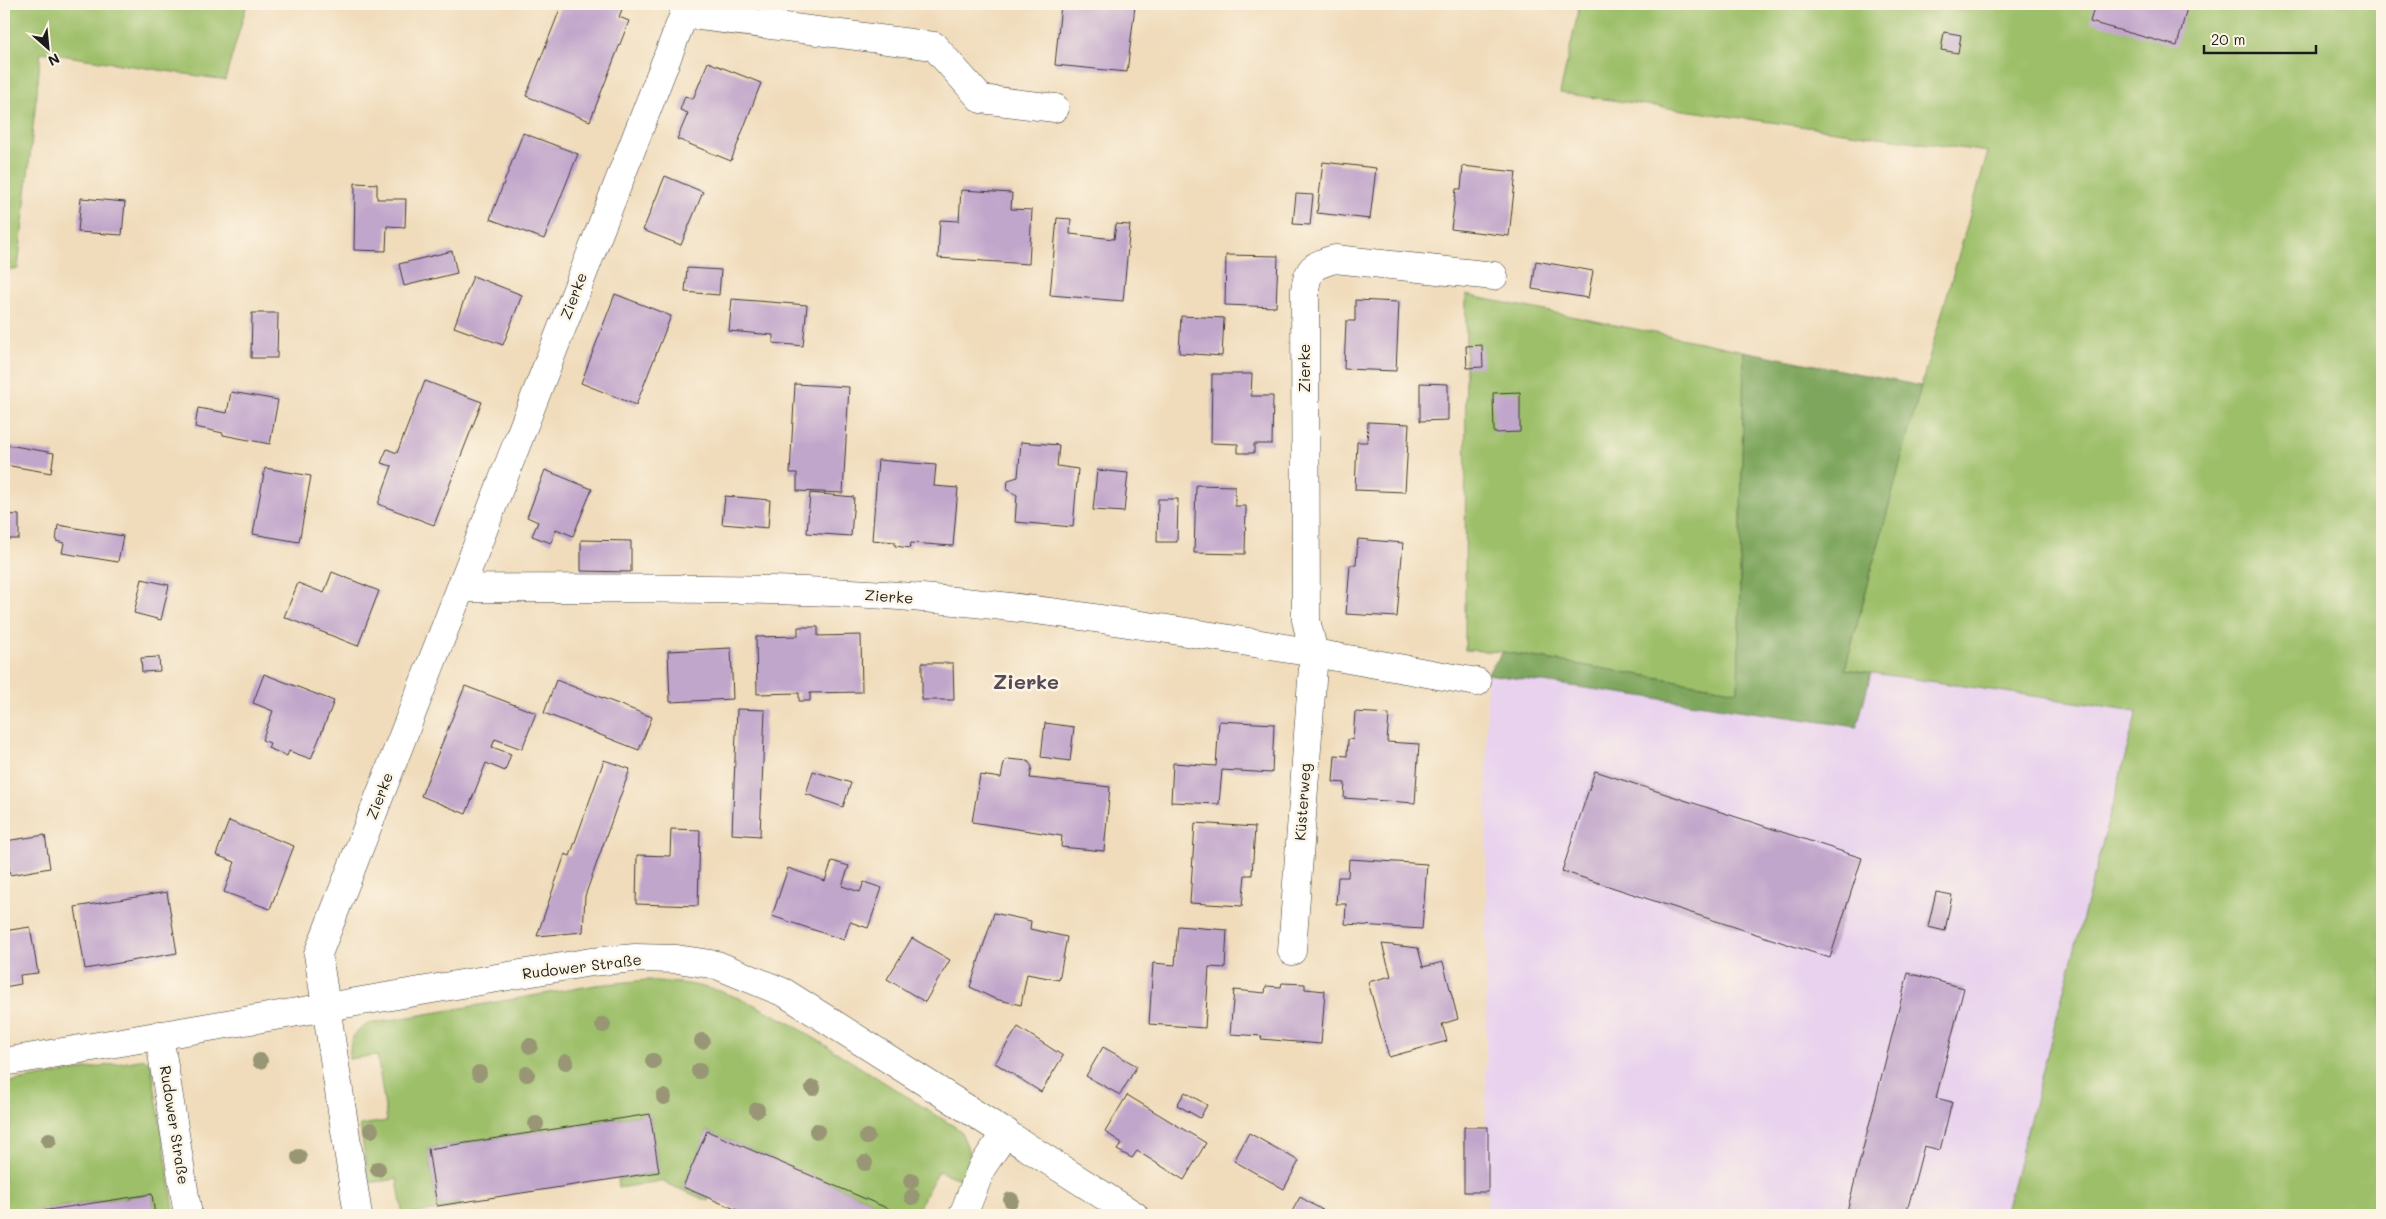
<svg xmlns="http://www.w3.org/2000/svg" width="2386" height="1219" viewBox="0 0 2386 1219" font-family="Mali,sans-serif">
<rect width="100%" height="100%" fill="#fcf5e5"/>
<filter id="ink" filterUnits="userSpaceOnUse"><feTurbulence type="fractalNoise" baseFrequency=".02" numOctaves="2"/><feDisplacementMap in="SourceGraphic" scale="10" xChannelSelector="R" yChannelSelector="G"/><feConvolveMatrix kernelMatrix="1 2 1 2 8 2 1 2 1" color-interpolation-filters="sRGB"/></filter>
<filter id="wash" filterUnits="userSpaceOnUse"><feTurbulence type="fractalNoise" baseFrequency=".0096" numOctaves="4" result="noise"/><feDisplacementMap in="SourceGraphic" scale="20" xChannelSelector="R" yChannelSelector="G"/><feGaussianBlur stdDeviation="1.12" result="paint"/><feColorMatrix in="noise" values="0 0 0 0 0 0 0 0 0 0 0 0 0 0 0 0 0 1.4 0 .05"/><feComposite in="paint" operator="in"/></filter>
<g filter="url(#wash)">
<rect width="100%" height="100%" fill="#f0dcbb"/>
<polygon fill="#e8d2ee" points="1871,673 2137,711 2005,1215 1486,1215 1488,1192 1488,1127 1486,1127 1487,674 1857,727"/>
<g fill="#9dbf69" stroke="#5c6e42">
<polygon points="4,4 247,4 225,80 41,52 18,269 4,269"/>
<polygon points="1580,4 2382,4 2382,1215 2005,1215 2137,711 1845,669 1921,386 1988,152 1560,93"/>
<polygon points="1466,295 1744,351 1738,691 1503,652 1465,650"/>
<path d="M647,980l42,4 32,7 32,13 37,19 170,107c8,18 16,32 5,51l-27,-10 -23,44h-12l-196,-84 -24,56 26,11 -1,3 -47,-20 -42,7 -1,-9 41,-7 -9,-58 -222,35 9,57 23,-3 1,4 -58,8 -6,-36 -28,4 -9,-58 27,-4 -10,-66 -28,4c2,-20 2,-26 19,-35l228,-39z"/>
<polygon points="145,1059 151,1064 175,1215 155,1215 152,1194 4,1215 4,1083"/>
</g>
<polygon fill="#7ea65d" stroke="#4d613c" points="1744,351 1921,386 1845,669 1871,673 1857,727 1487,674 1503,652 1738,691"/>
<g id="blocks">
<g fill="#c1a6cb">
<polygon points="562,4 624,4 619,17 629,21 590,121 526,96"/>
<polygon points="890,4 914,4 913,8"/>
<polygon points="1061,4 1135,6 1127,72 1055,65"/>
<polygon points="2095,4 2188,4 2177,46 2090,22"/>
<polygon points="1944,32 1961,35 1958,53 1941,50"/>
<polygon points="708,62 761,83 731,161 677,139 688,113 680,110 685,96 693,99"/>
<polygon points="523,133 578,154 544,239 490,219"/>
<polygon points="1323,162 1376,168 1370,219 1317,213"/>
<polygon points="1463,166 1516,172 1509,236 1451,229 1456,189 1461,189"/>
<polygon points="665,176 703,192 681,245 643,230"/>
<polygon points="355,183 377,184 377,199 406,199 405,227 387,226 386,251 354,250"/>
<polygon points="961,190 1012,193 1011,209 1032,210 1029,264 938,258 940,220 959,221"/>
<polygon points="1296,194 1313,195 1310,225 1293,224"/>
<polygon points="81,198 125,202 122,235 78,232"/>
<polygon points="1057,218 1071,219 1070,234 1114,239 1116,224 1130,225 1123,301 1050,295"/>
<polygon points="452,251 457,273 404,286 399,264"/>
<polygon points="1226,255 1278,256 1276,307 1225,305"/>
<polygon points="1536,261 1593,271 1588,298 1532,289"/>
<polygon points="687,268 721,270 719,295 685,292"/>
<polygon points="473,276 522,295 503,345 454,327"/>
<polygon points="615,294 671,316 636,405 581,383"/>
<polygon points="732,299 807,305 803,346 773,343 773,335 729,331"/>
<polygon points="1355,300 1399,302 1396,371 1344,369 1346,321 1355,321"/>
<polygon points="252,313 278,313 277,358 251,358"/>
<polygon points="1181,316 1224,318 1222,356 1179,353"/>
<polygon points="1482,345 1483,367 1467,368 1466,346"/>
<polygon points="1212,374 1252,374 1251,396 1273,396 1272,444 1254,444 1254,453 1238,453 1238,444 1211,443"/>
<polygon points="425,381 482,402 434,525 378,504 392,466 381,463 387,449 397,453"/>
<polygon points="1420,383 1448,384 1448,420 1420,421"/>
<polygon points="795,384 849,387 843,493 797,491 797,473 790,473"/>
<polygon points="231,392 278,400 270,444 223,435 223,433 195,427 198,408 227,413"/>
<polygon points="1520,392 1520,432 1494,433 1493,393"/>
<polygon points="1368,422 1409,424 1405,492 1355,490 1357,442 1367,442"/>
<polygon points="1021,442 1059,445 1057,466 1078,469 1073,527 1015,522 1017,495 1007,490 1008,480 1018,477"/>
<polygon points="8,445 54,453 51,473 5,465"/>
<polygon points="878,460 936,465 934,486 958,488 953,546 911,543 910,548 895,546 895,542 872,540"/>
<polygon points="265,468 311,476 299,542 253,534"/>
<polygon points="545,470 592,489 573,536 556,529 551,543 532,536 538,522 527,517"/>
<polygon points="1097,470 1128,473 1124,512 1093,510"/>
<polygon points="1196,485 1235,486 1235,506 1246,506 1245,554 1194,553"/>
<polygon points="810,493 854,497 851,536 807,533"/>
<polygon points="725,496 770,500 768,528 722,524"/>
<polygon points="1158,499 1178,499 1177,542 1157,542"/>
<polygon points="4,514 19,515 19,539 4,539"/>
<polygon points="58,525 123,536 118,562 62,553 64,543 56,541"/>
<polygon points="1358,539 1403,543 1397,617 1346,614 1350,565 1356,565"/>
<polygon points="581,540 631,541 631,572 581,571"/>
<polygon points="332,572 379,591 358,646 284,617 298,583 324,593"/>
<polygon points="142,579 169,585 161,620 134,613"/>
<polygon points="798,627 818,627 818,636 861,635 862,692 810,693 810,701 799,701 799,693 757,694 756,637 798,636"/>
<polygon points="731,648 733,699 670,702 668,651"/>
<polygon points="159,657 160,671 142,672 141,658"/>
<polygon points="922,663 953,663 954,700 922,700"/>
<polygon points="264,674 334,701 311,759 289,751 287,756 268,748 270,743 262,740 273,711 253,703"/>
<polygon points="556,680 652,717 639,750 544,713"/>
<polygon points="465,686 536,713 522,749 495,739 492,747 511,754 505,771 486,763 466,814 421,796"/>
<polygon points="737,709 765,710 760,836 732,834"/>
<polygon points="1355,712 1389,714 1387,742 1419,744 1415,803 1344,798 1345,783 1333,782 1335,755 1347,756 1348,739 1353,740"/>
<polygon points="1219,721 1274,724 1272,773 1222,770 1219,804 1171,802 1173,763 1216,766"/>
<polygon points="1045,723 1074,727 1070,761 1041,757"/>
<polygon points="1008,759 1028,761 1032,767 1030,778 1110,787 1104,851 1061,847 1062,836 972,822 980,775 1001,778 1004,763"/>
<polygon points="604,760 630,769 585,896 583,932 537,936 565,854 570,856"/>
<polygon points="813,771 851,783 843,807 806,794"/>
<polygon points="1595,771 1862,858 1830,958 1562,871"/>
<polygon points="229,821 294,846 270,909 224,892 235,862 216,855"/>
<polygon points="1195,823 1255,827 1252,875 1245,875 1242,906 1190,903"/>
<polygon points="671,829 700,830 698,906 636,904 637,855 670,856"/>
<polygon points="45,835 50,868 10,875 5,841"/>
<polygon points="1349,859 1427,864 1422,929 1345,924 1346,904 1336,904 1338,877 1348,877"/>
<polygon points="832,861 849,866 842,886 860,892 864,882 882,888 868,928 850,922 844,940 772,916 788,868 825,881"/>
<polygon points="167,892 177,953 85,969 75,907"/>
<polygon points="1936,892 1952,895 1945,931 1928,927"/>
<polygon points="994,913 1031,921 1030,929 1067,937 1059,980 1027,974 1021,1005 995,999 970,987"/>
<polygon points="1178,926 1227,930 1225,968 1209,967 1205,1028 1149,1024 1153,963 1175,965"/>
<polygon points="30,927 38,973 20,975 21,984 4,987 4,931"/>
<polygon points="912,938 950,960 925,1002 887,979"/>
<polygon points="1382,944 1418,948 1423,967 1443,962 1458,1019 1442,1024 1447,1041 1389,1057 1368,982 1391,976"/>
<polygon points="1908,973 1964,988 1936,1098 1952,1102 1940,1150 1924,1146 1906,1215 1846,1215"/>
<polygon points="1282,983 1305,984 1305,989 1325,991 1321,1044 1261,1039 1262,1036 1230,1034 1234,990 1265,993 1266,986 1281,987"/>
<polygon points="1018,1027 1063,1056 1041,1092 995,1063"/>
<polygon points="1103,1047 1137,1066 1120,1095 1086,1076"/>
<polygon points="1185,1092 1207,1105 1200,1118 1177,1105"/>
<polygon points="1127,1095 1206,1143 1184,1180 1137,1151 1132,1158 1117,1150 1122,1143 1105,1132"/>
<polygon points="650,1114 659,1172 437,1206 428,1149"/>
<rect x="1464" y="1127" width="24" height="65"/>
<polygon points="707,1131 903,1215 749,1215 683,1187"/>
<polygon points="1249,1133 1299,1161 1284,1189 1234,1161"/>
<polygon points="152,1194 155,1215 22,1215 22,1214"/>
<polygon points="1300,1197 1331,1215 1290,1215"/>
</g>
</g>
</g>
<g filter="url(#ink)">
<use href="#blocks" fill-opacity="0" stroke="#3c3934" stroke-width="1"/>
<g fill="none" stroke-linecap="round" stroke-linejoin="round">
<defs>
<g id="minor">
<polyline points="684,14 934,46 981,99 1055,108"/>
<path d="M461,588c114,1 230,-1 344,3 171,5 341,34 509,62l-8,-33 -1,-330c3,-23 9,-25 30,-31l159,17"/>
<polyline points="1292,951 1314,653 1477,682"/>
<polyline points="159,1035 188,1215"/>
<polyline points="4,1062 591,962 635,958 677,959 717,965 785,993 1134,1215"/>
<polyline points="358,1215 318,954 688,4"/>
<polyline points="963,1215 982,1167 1006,1132"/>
</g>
</defs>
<use href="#minor" stroke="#3c3934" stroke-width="29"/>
<use href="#minor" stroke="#fff" stroke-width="28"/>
</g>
<g fill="#989675">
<circle cx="603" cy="1025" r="8"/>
<circle cx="702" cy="1041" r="8"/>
<circle cx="530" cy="1046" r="8"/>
<circle cx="260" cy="1061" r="8"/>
<circle cx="653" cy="1061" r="8"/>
<circle cx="566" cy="1062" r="8"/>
<circle cx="699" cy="1071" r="8"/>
<circle cx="479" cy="1073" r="8"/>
<circle cx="527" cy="1074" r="8"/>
<circle cx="813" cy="1088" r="8"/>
<circle cx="664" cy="1097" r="8"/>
<circle cx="757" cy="1110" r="8"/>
<circle cx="536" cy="1124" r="8"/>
<circle cx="371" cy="1130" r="8"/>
<circle cx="817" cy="1131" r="8"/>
<circle cx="867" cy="1137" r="8"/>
<circle cx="49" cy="1140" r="8"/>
<circle cx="299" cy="1157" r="8"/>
<circle cx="865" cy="1163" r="8"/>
<circle cx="378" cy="1169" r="8"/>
<circle cx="911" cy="1181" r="8"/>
<circle cx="912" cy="1197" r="8"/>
<circle cx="1011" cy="1200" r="8"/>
</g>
</g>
<g text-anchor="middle" stroke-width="5" stroke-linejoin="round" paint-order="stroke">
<g font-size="15" fill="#1c1c1c" stroke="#fcf5e5">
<text transform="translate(574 296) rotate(-69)" y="5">Zierke</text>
<text transform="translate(1305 368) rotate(-90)" y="5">Zierke</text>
<text transform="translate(889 597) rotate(4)" y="5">Zierke</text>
<text transform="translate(380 796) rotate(-69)" y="5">Zierke</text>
<text transform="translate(1303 802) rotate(-86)" y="5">Küsterweg</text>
<text transform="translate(582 967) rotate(-7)" y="5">Rudower Straße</text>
<text transform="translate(174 1125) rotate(81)" y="5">Rudower Straße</text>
</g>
<g font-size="20" font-weight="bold" fill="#564c59" stroke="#fcf5e5">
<text x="1026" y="689">Zierke</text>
</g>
</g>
<rect width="2386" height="1219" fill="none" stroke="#fcf5e5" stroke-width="20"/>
<g transform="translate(48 48) rotate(153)" stroke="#fcf5e5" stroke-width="4" paint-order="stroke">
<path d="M0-4L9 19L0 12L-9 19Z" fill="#1c1c1c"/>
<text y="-8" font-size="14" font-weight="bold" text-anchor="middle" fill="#1c1c1c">N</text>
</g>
<path d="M2204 45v8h112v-8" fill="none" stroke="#1c1c1c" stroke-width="2.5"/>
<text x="2211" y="45" font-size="15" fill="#1c1c1c" stroke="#fcf5e5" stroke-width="4" paint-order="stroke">20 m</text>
</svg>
